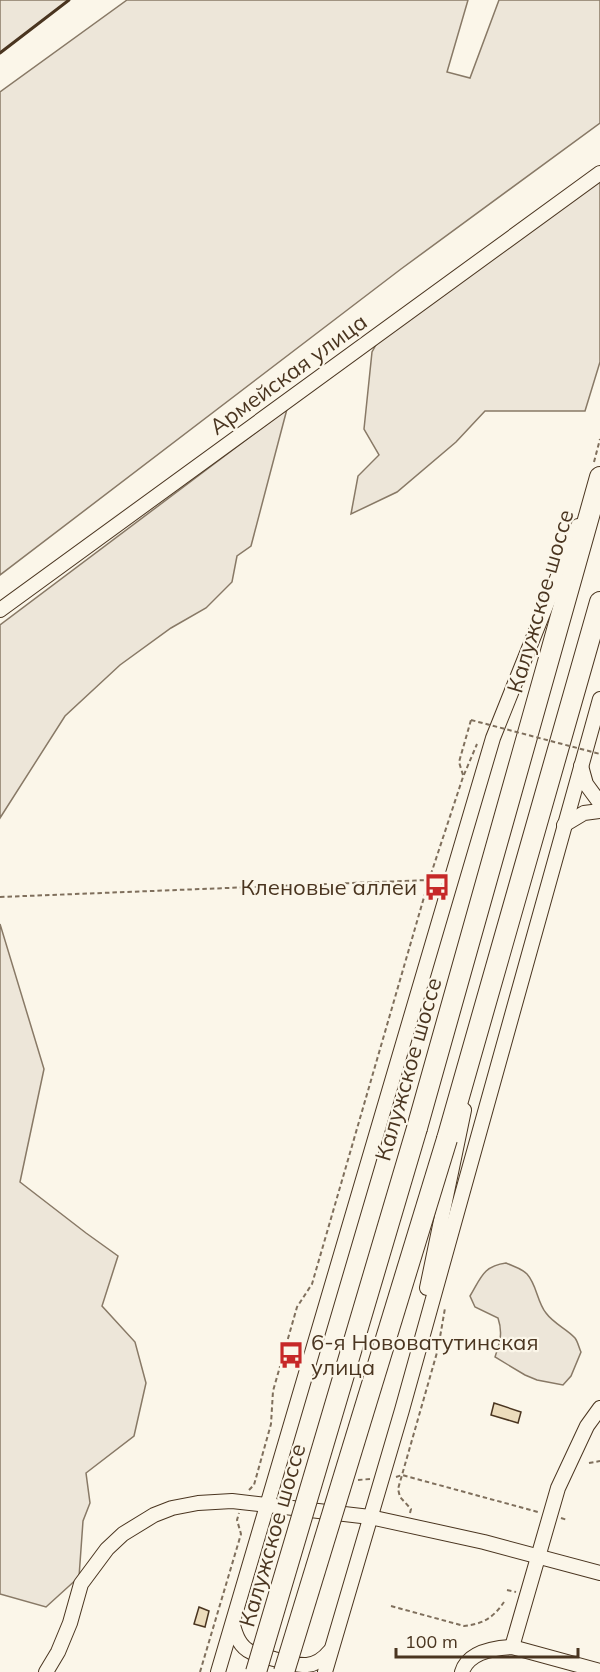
<svg xmlns="http://www.w3.org/2000/svg" width="600" height="1672" viewBox="0 0 600 1672" font-family="Mulish,sans-serif">
<rect width="100%" height="100%" fill="#fbf6e9"/>
<g fill="#ede6d9" stroke="#887966" stroke-width="1.5">
<polygon points="0,0 69,0 0,53"/>
<polygon points="127,0 468,0 447,72 470,78 499,0 600,0 600,123 401,269 0,575 0,92"/>
<polygon points="600,179 600,362 585,411 485,411 456,442 397,492 351,514 358,476 379,455 364,429 372,352 383,332"/>
<polygon points="287,409 251,546 237,556 232,582 206,608 171,628 120,665 65,716 0,818 0,625"/>
<polygon points="0,924 44,1069 20,1182 86,1233 118,1256 102,1306 135,1342 146,1383 134,1436 86,1473 90,1503 83,1521 79,1577 46,1607 0,1594"/>
<path d="M506,1263c7,3 15,5 21,11 10,11 10,28 19,39 8,11 21,16 29,25 3,4 4,10 6,14l-10,24 -8,9 -26,-5 -12,-5 -30,-18c5,-15 8,-24 3,-39l-23,-11 -5,-11c11,-18 13,-30 36,-33z"/>
</g>
<g fill="#ecdcbc" stroke="#4a3520" stroke-width="1.5">
<polygon points="494,1403 521,1412 518,1423 491,1415"/>
<polygon points="199,1607 209,1611 205,1627 194,1624"/>
</g>
<g fill="none" stroke-linecap="round" stroke-linejoin="round">
<defs>
<g id="minor">
<polyline points="0,610 600,173"/>
<polyline points="581,766 586,784 600,803"/>
<polyline points="564,825 584,813 600,811"/>
<polyline points="427,1288 464,1110"/>
<path d="M233,1625c3,11 7,22 18,27 6,4 16,5 23,7 23,6 39,13 56,-8"/>
<polyline points="512,1647 558,1488 587,1426 600,1408"/>
<polyline points="46,1672 58,1652 70,1623 81,1584 107,1549 123,1534 154,1515 172,1508 198,1503 232,1501 370,1517 484,1542 600,1573"/>
<polyline points="218,1672 493,738 578,526"/>
<polyline points="325,1672 402,1410 600,699"/>
<path d="M462,1672c6,-20 31,-24 50,-25l88,24"/>
</g>
<g id="highway">
<polyline points="417,1128 600,477"/>
<polyline points="447,1139 600,602"/>
</g>
</defs>
<use href="#minor" stroke="#4a3520" stroke-width="16"/>
<use href="#highway" stroke="#4a3520" stroke-width="22"/>
<g stroke="#7f6f5c" stroke-width="2" stroke-dasharray="4.5 3" stroke-linecap="butt">
<polyline points="594,462 600,439"/>
<polyline points="463,775 459,762 471,720"/>
<polyline points="0,897 429,880 463,777 477,744"/>
<polyline points="589,1463 600,1461"/>
<polyline points="396,1477 402,1475 538,1512"/>
<polyline points="358,1480 370,1479"/>
<polyline points="249,1490 254,1485 271,1424 273,1391 297,1307 312,1284 429,880"/>
<polyline points="410,1513 411,1509 400,1497 398,1489 438,1349 445,1308"/>
<polyline points="561,1518 567,1520"/>
<polyline points="507,1590 516,1592"/>
<path d="M391,1606l73,20c19,-2 29,-8 40,-24"/>
<polyline points="200,1672 241,1534 237,1520 239,1513"/>
</g>
<use href="#minor" stroke="#fbf6e9" stroke-width="14"/>
<use href="#highway" stroke="#fbf6e9" stroke-width="20"/>
<defs>
<g id="highway-bridge">
<polyline points="256,1672 417,1128"/>
<polyline points="284,1672 447,1139"/>
</g>
</defs>
<use href="#highway-bridge" stroke="#4a3520" stroke-width="22" stroke-linecap="butt"/>
<polyline stroke="#7f6f5c" stroke-width="2" stroke-dasharray="4.5 3" stroke-linecap="butt" points="471,720 600,754"/>
<use href="#highway-bridge" stroke="#fbf6e9" stroke-width="20"/>
<polyline stroke="#4a3520" stroke-width="3" points="0,53 69,0"/>
</g>
<defs>
<symbol id="bus-bare" viewBox="-9 -9 18 18"><path d="M-5-6H5V4H4V6H2V4H-2V6H-4V4H-5ZM-3.5-4V0h7V-4ZM-3.5 1.2v1.5H-2V1.2ZM2 1.2v1.5H3.5V1.2Z" fill="#c62828" stroke="#fbf6e9" stroke-width="2.5" paint-order="stroke"/></symbol>
</defs>
<g fill-rule="evenodd">
<use href="#bus-bare" x="418" y="868" width="38" height="38"/>
<use href="#bus-bare" x="272" y="1336" width="38" height="38"/>
</g>
<g text-anchor="middle" stroke-width="4.5" stroke-linejoin="round" paint-order="stroke">
<g font-size="22" fill="#4a3520" stroke="#fbf6e9">
<text transform="translate(288 374) rotate(-36)" y="8">Армейская улица</text>
<text transform="translate(540 601) rotate(-74)" y="8">Калужское шоссе</text>
<text transform="translate(408 1069) rotate(-74)" y="8">Калужское шоссе</text>
<text transform="translate(272 1535) rotate(-74)" y="8">Калужское шоссе</text>
</g>
<g font-size="22" fill="#4a3520" stroke="#fbf6e9" text-anchor="end">
<text x="417" y="895">Кленовые аллеи</text>
<text x="311" y="1350" text-anchor="start">6-я Нововатутинская<tspan x="311" dy="25">улица</tspan></text>
</g>
</g>
<path d="M396 1648v9h182v-9" fill="none" stroke="#4a3520" stroke-width="3"/>
<text x="405" y="1648" font-size="18" fill="#4a3520" stroke="#fbf6e9" stroke-width="4.5" paint-order="stroke">100 m</text>
</svg>
